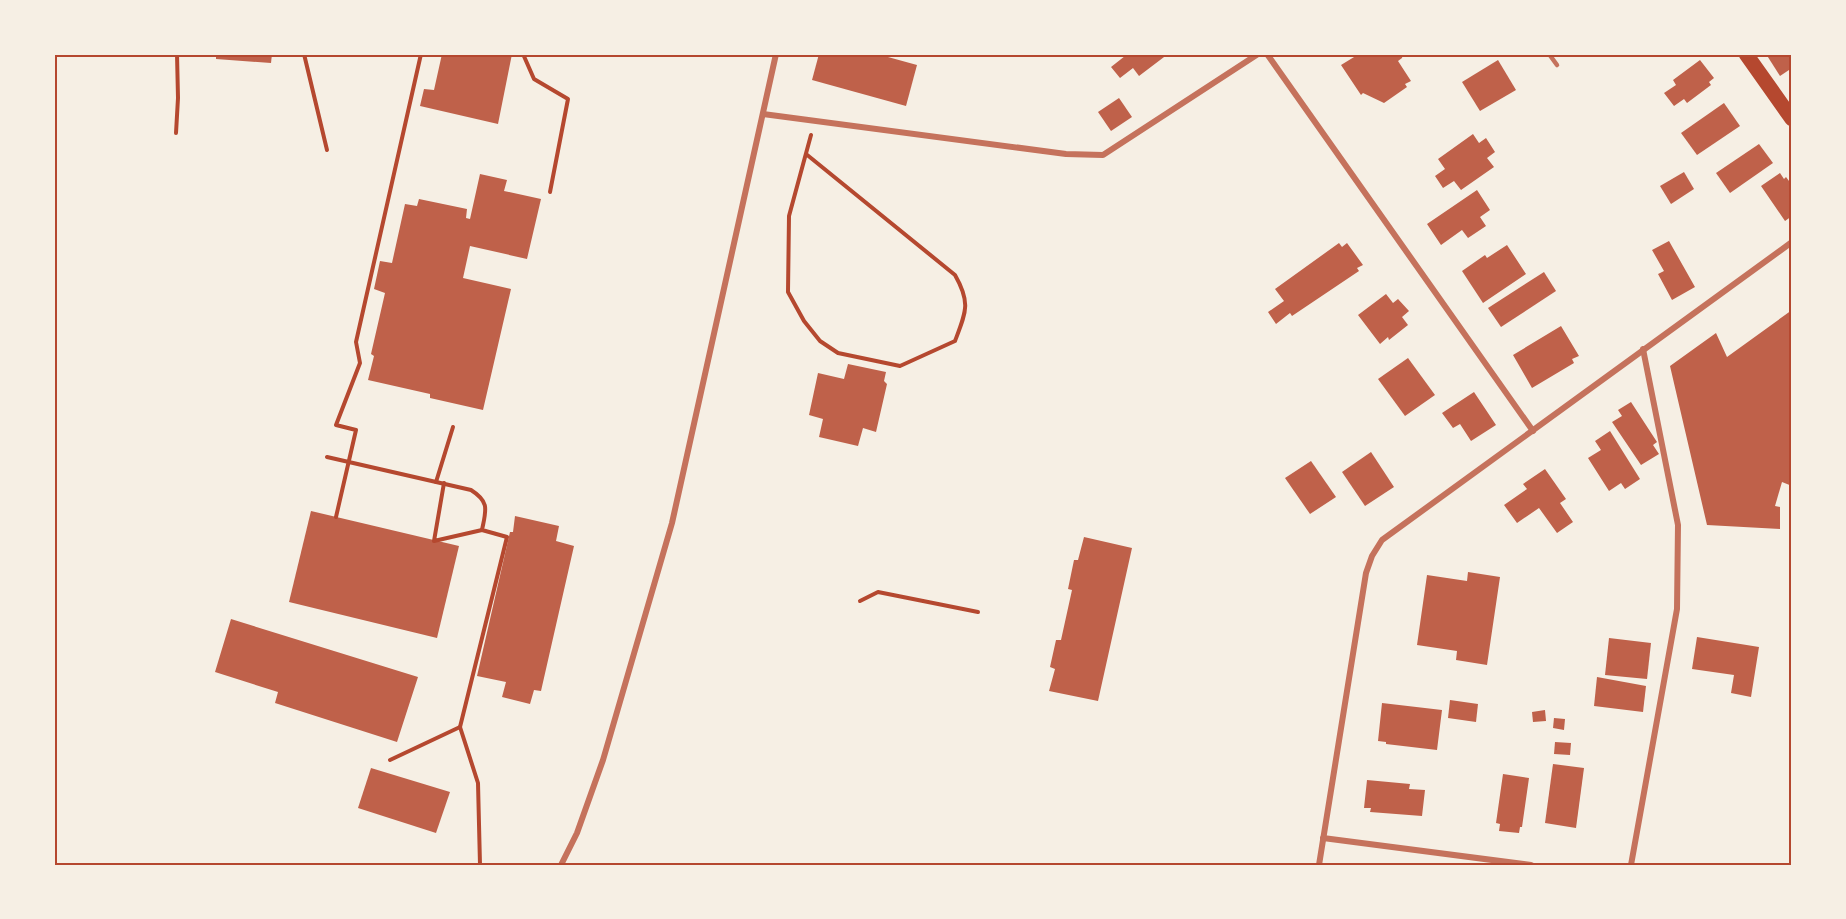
<svg xmlns="http://www.w3.org/2000/svg" width="1846" height="919" viewBox="0 0 1846 919" font-family="Lato,sans-serif">
<rect width="100%" height="100%" fill="#f6efe4"/>
<g fill="#bf614a">
<polygon points="216,54 272,54 271,63 216,59"/>
<polygon points="442,54 512,54 498,124 420,106 424,89 434,90"/>
<polygon points="819,54 877,54 917,65 906,106 812,80"/>
<polygon points="1124,54 1168,54 1139,76 1133,68 1120,78 1111,67 1125,56"/>
<polygon points="1359,54 1403,54 1402,58 1398,61 1411,81 1405,84 1407,87 1384,103 1363,93 1361,95 1341,65"/>
<polygon points="1766,54 1792,54 1792,68 1780,76"/>
<polygon points="1498,60 1516,90 1480,111 1462,82"/>
<polygon points="1700,60 1714,78 1709,82 1711,85 1687,103 1684,99 1674,106 1664,93 1676,85 1673,80"/>
<polygon points="1119,98 1132,117 1111,131 1098,112"/>
<polygon points="1724,103 1740,126 1697,155 1681,133"/>
<polygon points="1473,134 1479,143 1486,138 1495,152 1487,158 1494,167 1461,190 1454,181 1443,188 1435,176 1445,169 1438,159"/>
<polygon points="1759,144 1773,163 1730,193 1716,173"/>
<polygon points="1684,172 1694,189 1671,204 1660,186"/>
<polygon points="1780,173 1784,179 1786,177 1792,185 1792,216 1785,221 1761,186"/>
<polygon points="480,174 507,180 504,191 541,199 527,259 470,246 463,278 511,289 483,410 430,398 430,394 368,380 374,356 371,354 385,293 374,289 380,261 392,263 405,204 417,206 419,199 467,209 466,218 470,219"/>
<polygon points="1477,190 1490,210 1480,217 1486,226 1468,238 1462,230 1441,245 1427,224"/>
<polygon points="1669,241 1695,287 1672,300 1658,274 1664,271 1652,250"/>
<polygon points="1339,243 1342,247 1347,243 1363,265 1357,268 1359,271 1292,316 1290,313 1276,324 1268,312 1284,301 1275,289"/>
<polygon points="1507,245 1526,274 1483,303 1462,271 1485,255 1487,258"/>
<polygon points="1544,272 1556,291 1501,327 1488,308"/>
<polygon points="1386,294 1393,303 1398,299 1409,311 1402,317 1408,325 1389,340 1388,337 1380,344 1358,315"/>
<polygon points="1792,310 1792,486 1782,482 1775,506 1780,507 1780,529 1707,525 1670,366 1716,333 1727,357"/>
<polygon points="1561,326 1579,356 1572,359 1574,363 1532,388 1513,355"/>
<polygon points="1408,358 1435,395 1405,416 1378,379"/>
<polygon points="848,364 886,372 884,381 887,384 876,432 863,428 858,446 819,437 823,419 809,415 818,373 844,379"/>
<polygon points="1474,392 1496,425 1471,441 1460,424 1453,428 1442,413"/>
<polygon points="1631,402 1657,442 1653,445 1659,454 1641,465 1612,422 1622,416 1618,410"/>
<polygon points="1610,431 1640,479 1625,489 1621,483 1609,491 1588,458 1601,450 1595,441"/>
<polygon points="1371,452 1394,487 1365,506 1342,472"/>
<polygon points="1311,461 1336,497 1310,514 1285,478"/>
<polygon points="1545,469 1566,499 1560,503 1573,522 1557,533 1539,508 1517,523 1504,505 1527,489 1523,484"/>
<polygon points="311,511 459,546 437,638 289,602"/>
<polygon points="515,516 559,526 556,541 574,546 541,691 534,690 530,704 502,697 506,682 477,676 510,532 513,532"/>
<polygon points="1084,537 1132,548 1098,701 1049,691 1055,669 1050,667 1056,640 1061,640 1072,590 1068,589 1074,560 1078,560"/>
<polygon points="1468,572 1500,577 1487,665 1456,660 1457,651 1417,645 1427,575 1467,581"/>
<polygon points="231,619 418,677 397,742 275,703 278,692 215,672"/>
<polygon points="1697,637 1759,647 1751,697 1731,693 1734,675 1692,669"/>
<polygon points="1609,638 1651,643 1647,679 1605,675"/>
<polygon points="1597,677 1646,686 1643,712 1594,706"/>
<polygon points="1450,700 1478,704 1476,722 1448,718"/>
<polygon points="1382,703 1442,710 1437,750 1386,744 1386,742 1378,741"/>
<polygon points="1545,710 1546,721 1533,722 1532,712"/>
<polygon points="1554,718 1565,719 1564,730 1553,728"/>
<polygon points="1555,742 1571,743 1570,755 1554,754"/>
<polygon points="1553,764 1584,768 1576,828 1545,823"/>
<polygon points="371,768 450,792 436,833 358,808"/>
<polygon points="1503,774 1529,778 1522,827 1520,827 1519,833 1499,831 1500,824 1496,823"/>
<polygon points="1367,780 1410,784 1409,789 1425,790 1422,816 1370,812 1371,808 1364,808"/>
</g>
<g fill="none" stroke-linecap="round" stroke-linejoin="round">
<g stroke="#b5482f" stroke-width="4">
<polyline points="304,54 327,150"/>
<polyline points="523,54 534,79 568,99 550,192"/>
<polyline points="176,133 178,98 177,54"/>
<path d="M806,154l149,121c16,28 11,37 0,66l-55,25 -62,-13 -18,-12 -16,-20 -16,-29 1,-76 22,-81"/>
<path d="M327,457l144,33c19,12 15,20 11,40l25,7 -47,190"/>
<polyline points="436,482 453,427"/>
<polyline points="444,483 434,541 482,530"/>
<polyline points="336,517 356,430 336,425 360,363 356,342 421,54"/>
<polyline points="860,601 878,592 978,612"/>
<polyline points="390,760 460,727 478,783 480,865"/>
</g>
<polyline stroke="#c5725c" stroke-width="4.5" points="1549,54 1557,65"/>
<g stroke="#c5725c" stroke-width="6">
<polyline points="1267,54 1533,431"/>
<polyline points="763,114 1066,154 1103,155 1258,54"/>
<polyline points="1323,838 1531,865"/>
<polyline points="561,865 577,833 603,760 672,523 776,54"/>
<polyline points="1319,865 1366,573 1372,556 1382,540 1792,242"/>
<polyline points="1631,865 1677,609 1678,525 1643,349"/>
</g>
<polyline stroke="#b5482f" stroke-width="15" points="1746,54 1792,119"/>
</g>
<rect width="1846" height="919" fill="none" stroke="#f6efe4" stroke-width="111"/>
<rect x="56" y="56" width="1734" height="808" fill="none" stroke="#b5482f" stroke-width="2"/>
</svg>
